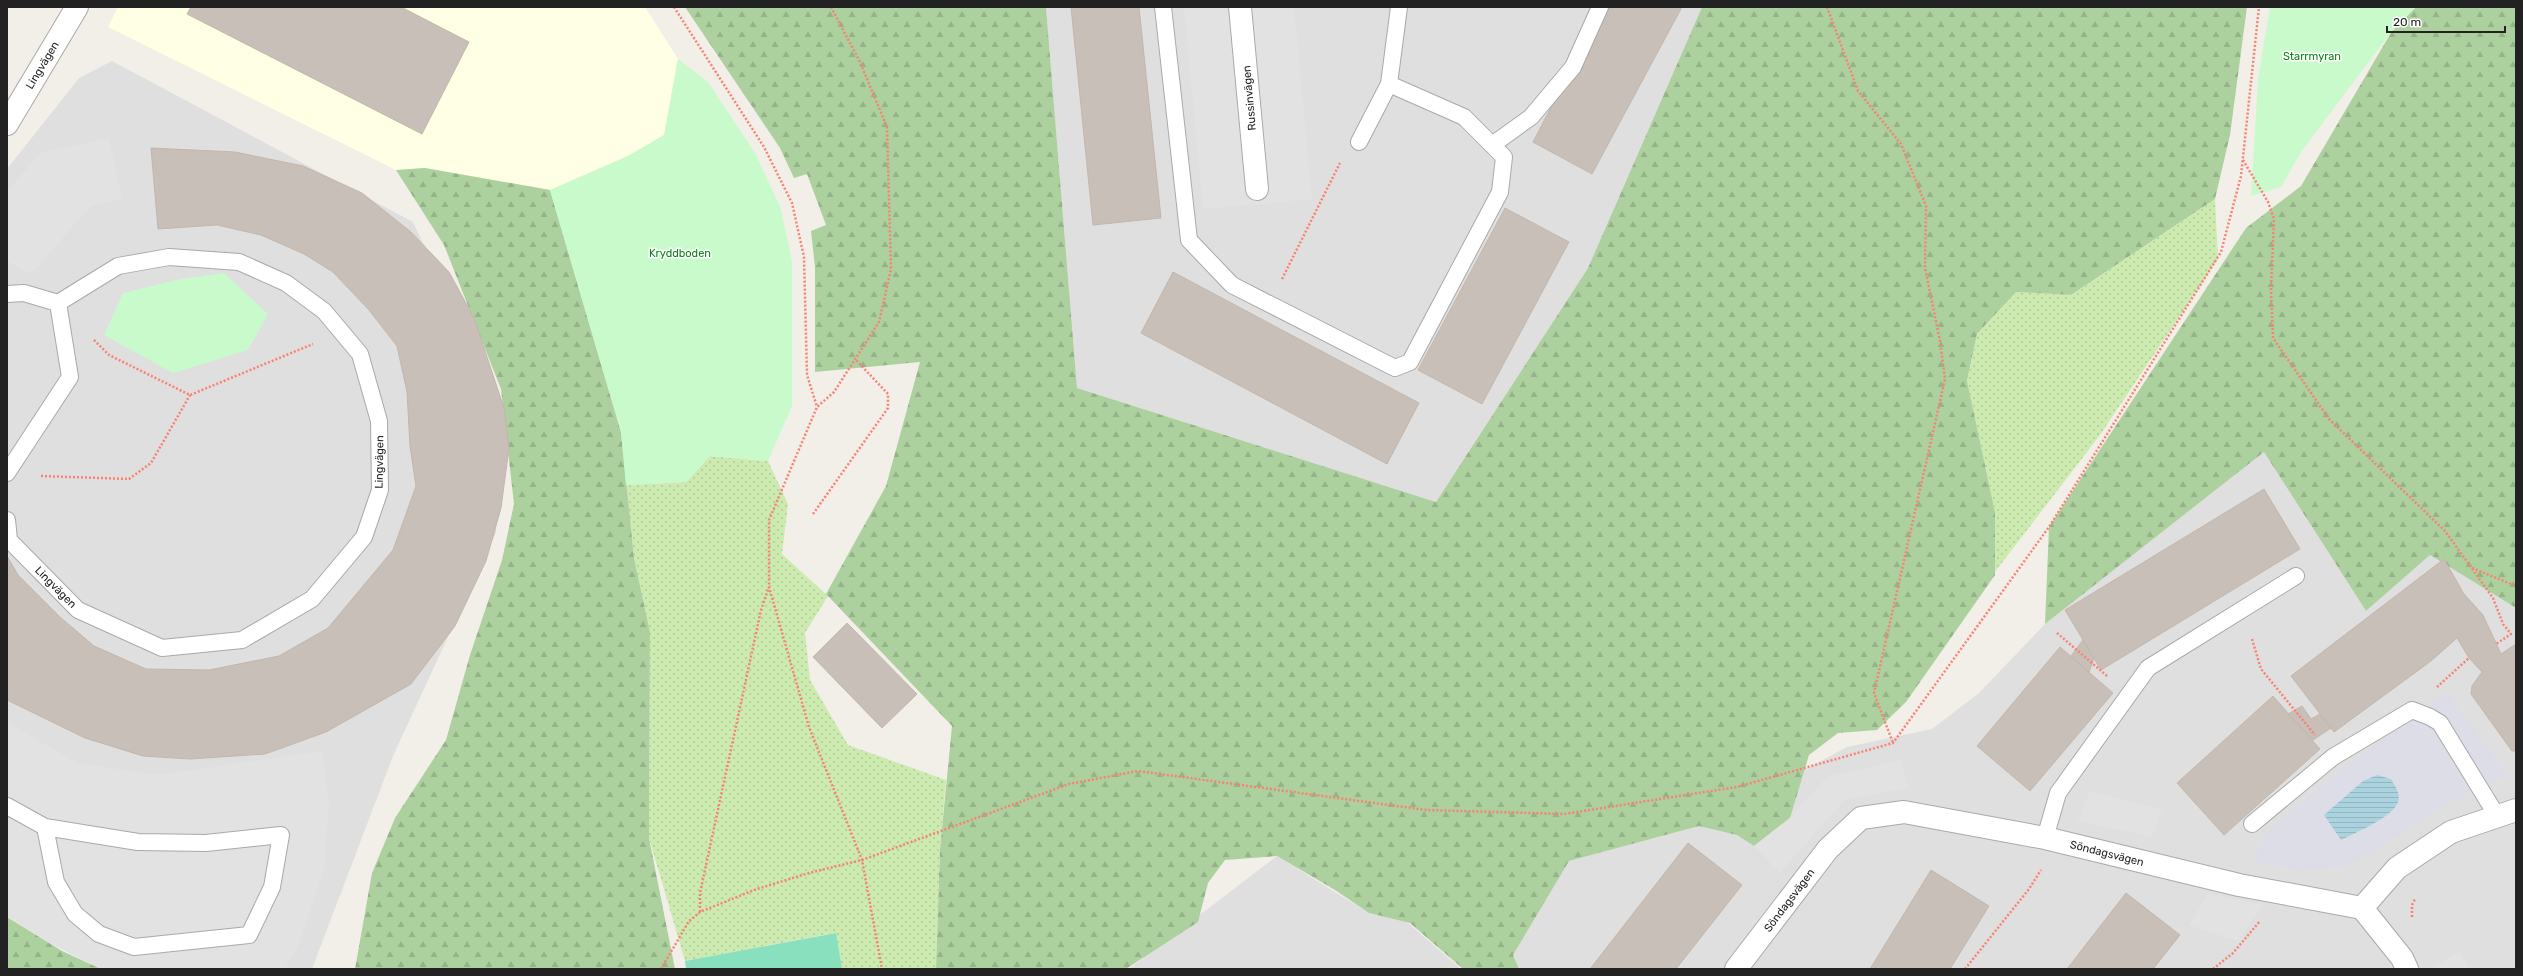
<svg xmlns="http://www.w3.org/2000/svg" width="2523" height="976" viewBox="0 0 2523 976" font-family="Rubik,sans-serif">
<defs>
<pattern id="grass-dots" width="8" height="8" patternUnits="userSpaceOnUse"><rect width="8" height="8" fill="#cdebb0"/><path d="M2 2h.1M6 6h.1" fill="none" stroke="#b0c997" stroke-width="1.8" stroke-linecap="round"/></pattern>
<pattern id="forest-firs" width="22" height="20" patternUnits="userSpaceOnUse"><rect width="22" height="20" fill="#add19e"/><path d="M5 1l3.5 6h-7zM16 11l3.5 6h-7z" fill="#95b388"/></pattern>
<pattern id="water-rules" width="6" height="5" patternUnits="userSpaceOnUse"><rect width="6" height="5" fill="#aad3df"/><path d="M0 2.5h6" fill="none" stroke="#92b5bf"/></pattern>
</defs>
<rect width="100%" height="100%" fill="#f2efe9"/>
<g fill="#e0dfdf">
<polygon points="1046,7 1702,7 1588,268 1436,502 1077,388"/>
<polygon points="112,61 413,222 496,399 496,533 393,756 312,969 101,969 48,942 7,916 7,169 79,78"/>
<polygon points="2264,452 2366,611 2430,555 2516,608 2516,969 1495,969 1569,861 1699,826 1847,747 1932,729 1979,693 2045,624"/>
<polygon points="1277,856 1369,913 1407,922 1461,969 1129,969"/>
</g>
<polygon fill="#ffffe5" points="118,7 645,7 678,59 664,135 628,156 550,190 425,168 396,170 108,27"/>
<g fill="url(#grass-dots)">
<polygon points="2215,199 2218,259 2100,435 1994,573 1995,512 1967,382 1977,334 2016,292 2071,295"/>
<polygon points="710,456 768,461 788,504 782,554 828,596 805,633 810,680 848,745 946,780 940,849 936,969 841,969 834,933 685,961 649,838 650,632 634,558 626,485 686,482"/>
</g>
<g fill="url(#forest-firs)">
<polygon points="685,7 1046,7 1077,388 1436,502 1588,268 1702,7 2247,7 2230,135 2215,199 2071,295 2016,292 1977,334 1967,381 1995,512 1995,575 1906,702 1877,730 1838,733 1809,755 1790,818 1754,846 1737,835 1699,826 1569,861 1513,955 1519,969 1463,969 1410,923 1369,913 1335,890 1277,856 1225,860 1208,883 1198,922 1126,969 936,969 940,849 952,726 826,594 886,486 920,362 815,372 815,267 811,231 826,225 807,174 794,178 780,148"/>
<polygon points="2416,7 2516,7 2516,608 2430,555 2366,611 2264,452 2045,624 2049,527 2246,228 2301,186 2392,31"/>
<polygon points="425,168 550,190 621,432 634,558 650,632 649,838 675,969 355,969 372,873 395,818 446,740 470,655 502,560 514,504 501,389 444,245 396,170"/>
<polygon points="7,917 62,951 101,969 7,969"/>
</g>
<g fill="#c8facc">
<polygon points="2270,7 2416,7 2392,31 2301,152 2281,187 2251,196 2258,79"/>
<polygon points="678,59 708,82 755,153 781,209 792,262 792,406 768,461 710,456 686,482 626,485 621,432 550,190 628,156 664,135"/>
<polygon points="224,273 268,314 248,350 173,373 104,335 123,293 176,280"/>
</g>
<polygon fill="#88e0be" points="836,933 842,969 686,969 685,961"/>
<g fill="#e2e2e2">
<polygon points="1184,7 1294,7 1312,199 1203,209"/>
<polygon points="109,138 122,199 91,206 31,274 7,261 7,190 41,153"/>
<polygon points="7,722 77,763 158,775 322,751 329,803 324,870 299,944 285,969 101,969 48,942 7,916"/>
<polygon points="1901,760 1908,788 1844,800 1780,873 1754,846 1790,818 1827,777"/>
<polygon points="2090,791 2162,810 2152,837 2078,821"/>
<polygon points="2208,894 2263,905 2238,941 2189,925"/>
<polygon points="2460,951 2469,969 2432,969 2431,968"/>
</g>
<polygon fill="#dddde8" points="2447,691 2508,776 2447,804 2368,855 2339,868 2298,870 2254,862 2264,835 2331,778"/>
<path fill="url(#water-rules)" d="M2377,775l14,4c4,7 10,15 7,23 -6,16 -42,30 -57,38l-17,-25 39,-34z"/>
<g fill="#c7bfb8" stroke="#c4b6ab">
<polygon points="191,7 401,7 469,42 422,134 187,14"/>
<polygon points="1071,7 1139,7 1161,218 1093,225"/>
<polygon points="1603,7 1682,7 1592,174 1533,142"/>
<polygon points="151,148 235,152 303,166 362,193 411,232 449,272 474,318 504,408 509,448 501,508 486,561 455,626 411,684 326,732 265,754 190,759 143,756 85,738 7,700 7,556 18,575 60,617 94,646 146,669 209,670 279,656 328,628 393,550 416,486 410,446 407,392 397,346 369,310 333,272 304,254 261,235 217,225 158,229"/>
<polygon points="1505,208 1569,242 1482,404 1418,370"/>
<polygon points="1173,272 1419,403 1387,464 1141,333"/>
<polygon points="2264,489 2300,549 2101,670 2065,610"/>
<polygon points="2444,559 2464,594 2483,615 2501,654 2516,644 2516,751 2512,751 2471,694 2472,686 2482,672 2469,658 2457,638 2431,661 2334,732 2291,676"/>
<polygon points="847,623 917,694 882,728 813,657"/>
<polygon points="2083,640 2094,659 2089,672 2071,656"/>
<polygon points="2060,647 2113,693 2030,791 1977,746"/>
<polygon points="2273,696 2320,749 2224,835 2177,783"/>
<polygon points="2302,706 2311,719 2320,714 2331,728 2313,740 2288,714"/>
<polygon points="1688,843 1742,885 1676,969 1590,969"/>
<polygon points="1931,870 1989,906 1950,969 1870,969"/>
<polygon points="2126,893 2180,935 2153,969 2067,969"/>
</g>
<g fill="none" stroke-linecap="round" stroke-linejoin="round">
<defs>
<g id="service">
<polyline points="1163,7 1189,240 1232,285 1395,368 1410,362 1500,192 1504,157 1492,145"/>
<polyline points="1389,84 1464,117 1492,145 1531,117 1573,67 1600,7"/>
<polyline points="1359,142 1389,84 1399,7"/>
<polyline points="7,294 24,293 58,303"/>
<polyline points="7,473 70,377 58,303 118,266 169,257 239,262 286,283 324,311 360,354 379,421 380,490 364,537 312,599 242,640 162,648 78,610 9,540 7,520"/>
<polyline points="7,806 45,827 138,842 206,843 281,835 272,887 249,935 134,947 99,934 75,914 56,882 45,827"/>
<polyline points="2252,824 2333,757 2412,710 2430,717 2440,723 2497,816"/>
<polyline points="2045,838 2058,793 2148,668 2296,576"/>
</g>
<g id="minor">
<polyline points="1240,7 1257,189"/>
<polyline points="7,124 77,7"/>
<polyline points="2362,908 2397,868 2451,832 2516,810"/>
<polyline points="2362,908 2402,958 2407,969"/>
<polyline points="1736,969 1828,849 1861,818 1904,812 2045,838 2239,885 2362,908"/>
</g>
</defs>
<use href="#service" stroke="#a9a9a9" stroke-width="18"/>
<use href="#minor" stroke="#a9a9a9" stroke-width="24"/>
<g stroke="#fa8072" stroke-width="2.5" stroke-dasharray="2 2" stroke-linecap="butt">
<polyline points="674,7 764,147 792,203 804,257 807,375 817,407"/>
<polyline points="831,7 859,60 887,127 891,269 879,322 834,392 817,407 769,520 769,587 809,727 862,860 882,969"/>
<polyline points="1827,7 1858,91 1901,144 1926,206 1925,268 1940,341 1945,379 1874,693 1893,743"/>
<polyline points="2243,160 2268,202 2274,219 2271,289 2273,338 2329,419 2445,531 2493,598 2503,624 2511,634 2496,644"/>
<polyline points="1282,279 1340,163"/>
<polyline points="94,340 109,355 190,395 313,344"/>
<polyline points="41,476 129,479 151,463 190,395"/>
<polyline points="813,514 888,408 888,394 856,360"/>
<polyline points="2472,568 2516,586"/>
<polyline points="2057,633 2107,676"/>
<polyline points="2252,639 2261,669 2315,735"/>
<polyline points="2437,687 2469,658"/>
<polyline points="700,912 700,893 761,610 769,587"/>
<polyline points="2412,917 2412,905 2415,899"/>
<polyline points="661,969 689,921 700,912 757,889 809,873 862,860 1069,784 1138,771 1426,810 1564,814 1737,787 1893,743 2049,527 2221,252 2241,176 2259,7"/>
<polyline points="1965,969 2029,889 2041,870"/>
<polyline points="2213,969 2233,953 2260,921"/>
</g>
<use href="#service" stroke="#fff" stroke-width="16"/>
<use href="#minor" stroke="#fff" stroke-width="22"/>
</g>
<g text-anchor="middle" stroke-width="3" stroke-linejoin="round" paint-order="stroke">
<g font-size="11" fill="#0c8416" stroke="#fff">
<text x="2312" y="60">Starrmyran</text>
<text x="680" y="257">Kryddboden</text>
</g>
<g font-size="11" fill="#222" stroke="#fff">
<text transform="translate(42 65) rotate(-59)" y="4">Lingvägen</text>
<text transform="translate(1249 98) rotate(-95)" y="4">Russinvägen</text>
<text transform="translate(379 462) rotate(-89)" y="4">Lingvägen</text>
<text transform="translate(56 587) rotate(45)" y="4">Lingvägen</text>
<text transform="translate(2107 853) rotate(14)" y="4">Söndagsvägen</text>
<text transform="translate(1789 900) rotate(-53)" y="4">Söndagsvägen</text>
</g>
</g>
<rect width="2523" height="976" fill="none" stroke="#222222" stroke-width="16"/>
<path d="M2387 26v6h118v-6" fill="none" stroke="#222222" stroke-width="2"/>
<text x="2393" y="26" font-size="12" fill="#222222" stroke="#ffffff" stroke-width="3" paint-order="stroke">20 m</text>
</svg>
